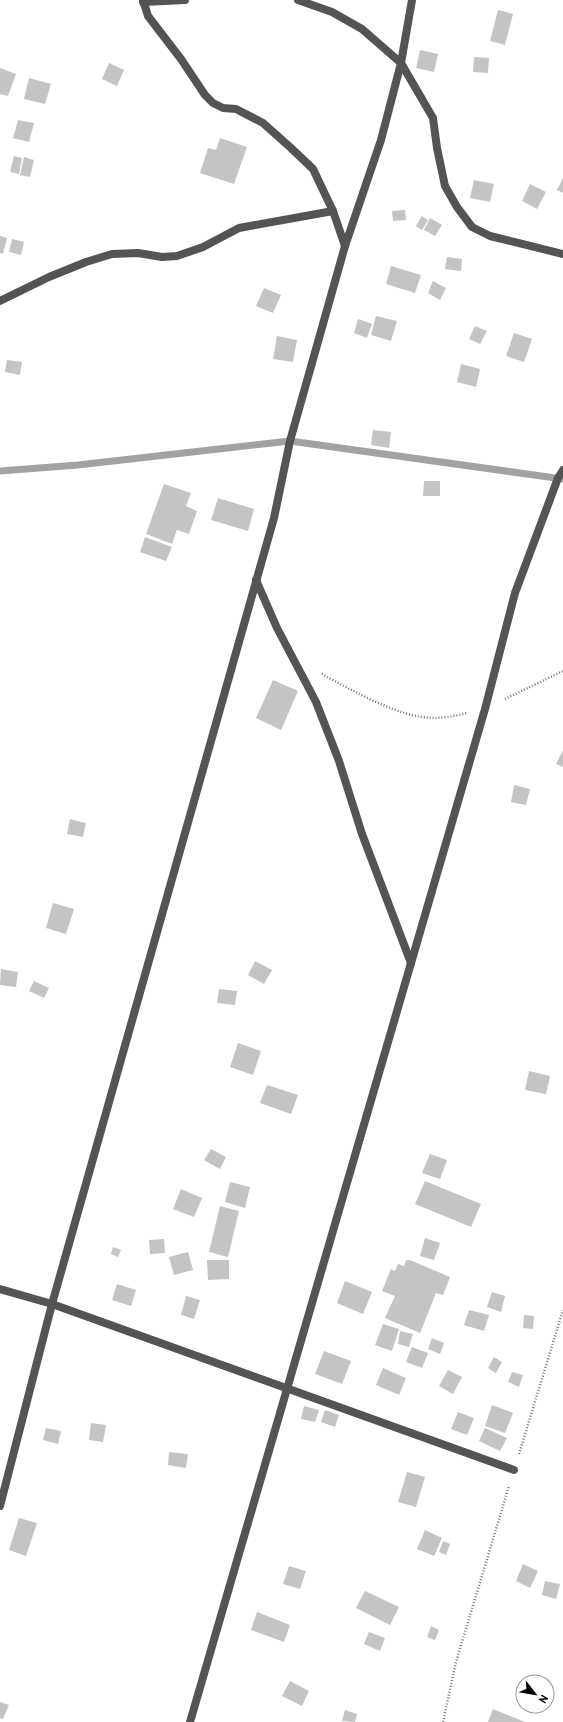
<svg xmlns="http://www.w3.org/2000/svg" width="563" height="1722" viewBox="0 0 563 1722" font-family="'PT Sans',sans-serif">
<rect width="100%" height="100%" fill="#fff"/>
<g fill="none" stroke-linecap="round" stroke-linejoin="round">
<polyline stroke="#a2a2a2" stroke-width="7" points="0,471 78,465 290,441 563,479"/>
</g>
<g fill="#c4c4c4">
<polygon points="498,10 513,14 505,45 490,41"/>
<polygon points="420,50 438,54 434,72 416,68"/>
<polygon points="474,57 489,58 488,73 473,72"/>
<polygon points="109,63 124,70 117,86 102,79"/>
<polygon points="0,68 16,74 8,96 0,94"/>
<polygon points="29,78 51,84 45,104 24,99"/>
<polygon points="18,120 34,123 29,142 13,138"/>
<polygon points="220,138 247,147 234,184 200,173 208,148 216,150"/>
<polygon points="14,156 22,158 19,174 10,172"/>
<polygon points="24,157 34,160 30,177 20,175"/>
<polygon points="563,178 563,193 557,190"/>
<polygon points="474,180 494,184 490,202 470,198"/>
<polygon points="530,184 546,192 537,209 522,201"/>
<polygon points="405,210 406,220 393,221 392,211"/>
<polygon points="422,216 428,220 422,230 416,226"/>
<polygon points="430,218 442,225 435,236 424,230"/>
<polygon points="0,236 7,238 3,254 0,253"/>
<polygon points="12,239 24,242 21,255 9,252"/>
<polygon points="447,257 462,259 461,271 445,269"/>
<polygon points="391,266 421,275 415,293 386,284"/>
<polygon points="433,281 446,288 440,300 428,293"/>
<polygon points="264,288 281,295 273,313 256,306"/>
<polygon points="376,316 397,321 391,341 371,335"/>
<polygon points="358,319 372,324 367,338 354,333"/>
<polygon points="475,326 487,331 480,344 469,339"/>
<polygon points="514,333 532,339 524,362 506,356"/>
<polygon points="277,336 297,340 293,362 273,359"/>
<polygon points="7,360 22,362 20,375 5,372"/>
<polygon points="461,364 480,369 476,387 457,382"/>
<polygon points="373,430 391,432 389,448 371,445"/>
<polygon points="424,481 440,481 440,496 423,496"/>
<polygon points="164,484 191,493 186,506 197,511 189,534 177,530 172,544 146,534"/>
<polygon points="218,498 254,509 248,531 211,520"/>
<polygon points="145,537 172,547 166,561 140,552"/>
<polygon points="273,680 298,691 281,730 256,718"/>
<polygon points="563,750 563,767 556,764"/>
<polygon points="514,785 530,789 526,805 511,802"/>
<polygon points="70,819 86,823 83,837 67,834"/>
<polygon points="53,903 74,909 66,934 46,928"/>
<polygon points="255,961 272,970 264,984 248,975"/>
<polygon points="1,969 18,972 16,987 0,985"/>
<polygon points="34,981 49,988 44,998 29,991"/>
<polygon points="219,989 237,991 235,1005 217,1003"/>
<polygon points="238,1043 261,1051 253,1075 230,1067"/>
<polygon points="529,1071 550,1076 546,1094 525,1090"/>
<polygon points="267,1085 298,1095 291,1114 260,1103"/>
<polygon points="211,1149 226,1157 220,1169 204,1160"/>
<polygon points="430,1154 447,1160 440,1179 422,1173"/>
<polygon points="425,1181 481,1204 471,1227 415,1204"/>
<polygon points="230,1182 250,1187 245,1208 225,1202"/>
<polygon points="181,1189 202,1198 194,1217 173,1209"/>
<polygon points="220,1206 239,1211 228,1257 209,1252"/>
<polygon points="425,1238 440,1243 434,1260 420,1256"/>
<polygon points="164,1239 165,1253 150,1254 149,1240"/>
<polygon points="113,1247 121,1250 118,1257 111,1254"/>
<polygon points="188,1252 193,1270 174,1275 169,1257"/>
<polygon points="207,1260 229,1260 229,1279 208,1280"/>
<polygon points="406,1260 410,1260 450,1277 443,1295 436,1293 420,1333 385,1318 395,1296 382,1291 391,1269 395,1271 398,1264 404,1266"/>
<polygon points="345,1281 372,1292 363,1314 337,1303"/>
<polygon points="117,1284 136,1290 131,1306 112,1300"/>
<polygon points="492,1292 505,1296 501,1312 487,1307"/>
<polygon points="186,1296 200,1300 194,1319 181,1315"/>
<polygon points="469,1310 489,1315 484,1331 464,1325"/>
<polygon points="524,1315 534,1316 533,1329 523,1328"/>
<polygon points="383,1324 399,1329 392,1351 375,1345"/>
<polygon points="400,1331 413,1334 409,1347 398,1344"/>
<polygon points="432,1338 444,1343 440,1354 428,1349"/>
<polygon points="412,1347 428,1353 422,1368 406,1362"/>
<polygon points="324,1351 351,1361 342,1384 315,1374"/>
<polygon points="494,1357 502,1362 496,1373 488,1368"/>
<polygon points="383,1368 406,1378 399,1395 376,1385"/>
<polygon points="448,1370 462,1377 453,1394 439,1386"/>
<polygon points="512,1372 523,1375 519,1387 508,1382"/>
<polygon points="492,1405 513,1413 505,1433 485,1426"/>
<polygon points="304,1406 319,1410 315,1422 301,1419"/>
<polygon points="325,1410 339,1415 335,1427 321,1422"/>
<polygon points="458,1412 474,1418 467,1435 451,1429"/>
<polygon points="91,1423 106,1425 103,1442 89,1440"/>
<polygon points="46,1428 61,1431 58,1444 43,1440"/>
<polygon points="485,1428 507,1438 500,1451 479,1441"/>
<polygon points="169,1452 188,1454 186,1468 168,1465"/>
<polygon points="407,1472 425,1477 416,1507 398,1502"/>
<polygon points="19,1518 37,1523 26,1556 9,1550"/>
<polygon points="425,1530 442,1538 434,1556 417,1549"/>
<polygon points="443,1541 450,1544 446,1555 439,1552"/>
<polygon points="523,1564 538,1571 530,1588 516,1581"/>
<polygon points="289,1566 306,1571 300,1589 283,1584"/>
<polygon points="545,1581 560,1584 556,1599 542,1595"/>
<polygon points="365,1591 399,1607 390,1625 356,1608"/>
<polygon points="257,1612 290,1625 284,1642 251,1630"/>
<polygon points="431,1626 439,1630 435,1640 427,1637"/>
<polygon points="369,1632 385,1638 380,1651 364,1644"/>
<polygon points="290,1681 309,1691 302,1706 282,1696"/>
<polygon points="0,1702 9,1705 3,1719 0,1718"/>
<polygon points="493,1709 525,1722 488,1722"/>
<polygon points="345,1710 357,1714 355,1722 342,1721"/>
</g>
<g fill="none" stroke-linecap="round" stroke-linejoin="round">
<g stroke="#767676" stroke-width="2.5" stroke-dasharray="1 2" stroke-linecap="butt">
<path d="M322,674c29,16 78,44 111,44 11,0 23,-2 34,-5"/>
<polyline points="505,699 563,671"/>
<polyline points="519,1454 563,1310"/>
<polyline points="443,1722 456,1662 509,1486"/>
</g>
<g stroke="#545454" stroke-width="8">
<polyline points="143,0 148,16 181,59 205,95 213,103 223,108 236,109 263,123 291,148 313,169 333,211 345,246"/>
<polyline points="298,0 332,12 362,29 401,63 433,118 437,148 445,186 457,207 472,227 490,236 563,254"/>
<polyline points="143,2 185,0"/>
<polyline points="0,301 49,277 86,262 112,254 138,253 162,257 177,256 203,247 239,228 333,211"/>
<polyline points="256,580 277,628 316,702 339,761 362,834 411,963"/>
<polyline points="0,1289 52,1304 514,1470"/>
<polyline points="0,1506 52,1304 274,518 290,441 345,246 381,140 401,63 412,0"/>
<polyline points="190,1722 485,709 515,593 558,478 563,470"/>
</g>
</g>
<g transform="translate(535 1694) rotate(121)"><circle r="19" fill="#ffffff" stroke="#999999"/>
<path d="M0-3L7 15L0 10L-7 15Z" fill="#000000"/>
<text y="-6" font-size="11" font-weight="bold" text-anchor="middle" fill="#000000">N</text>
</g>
</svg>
